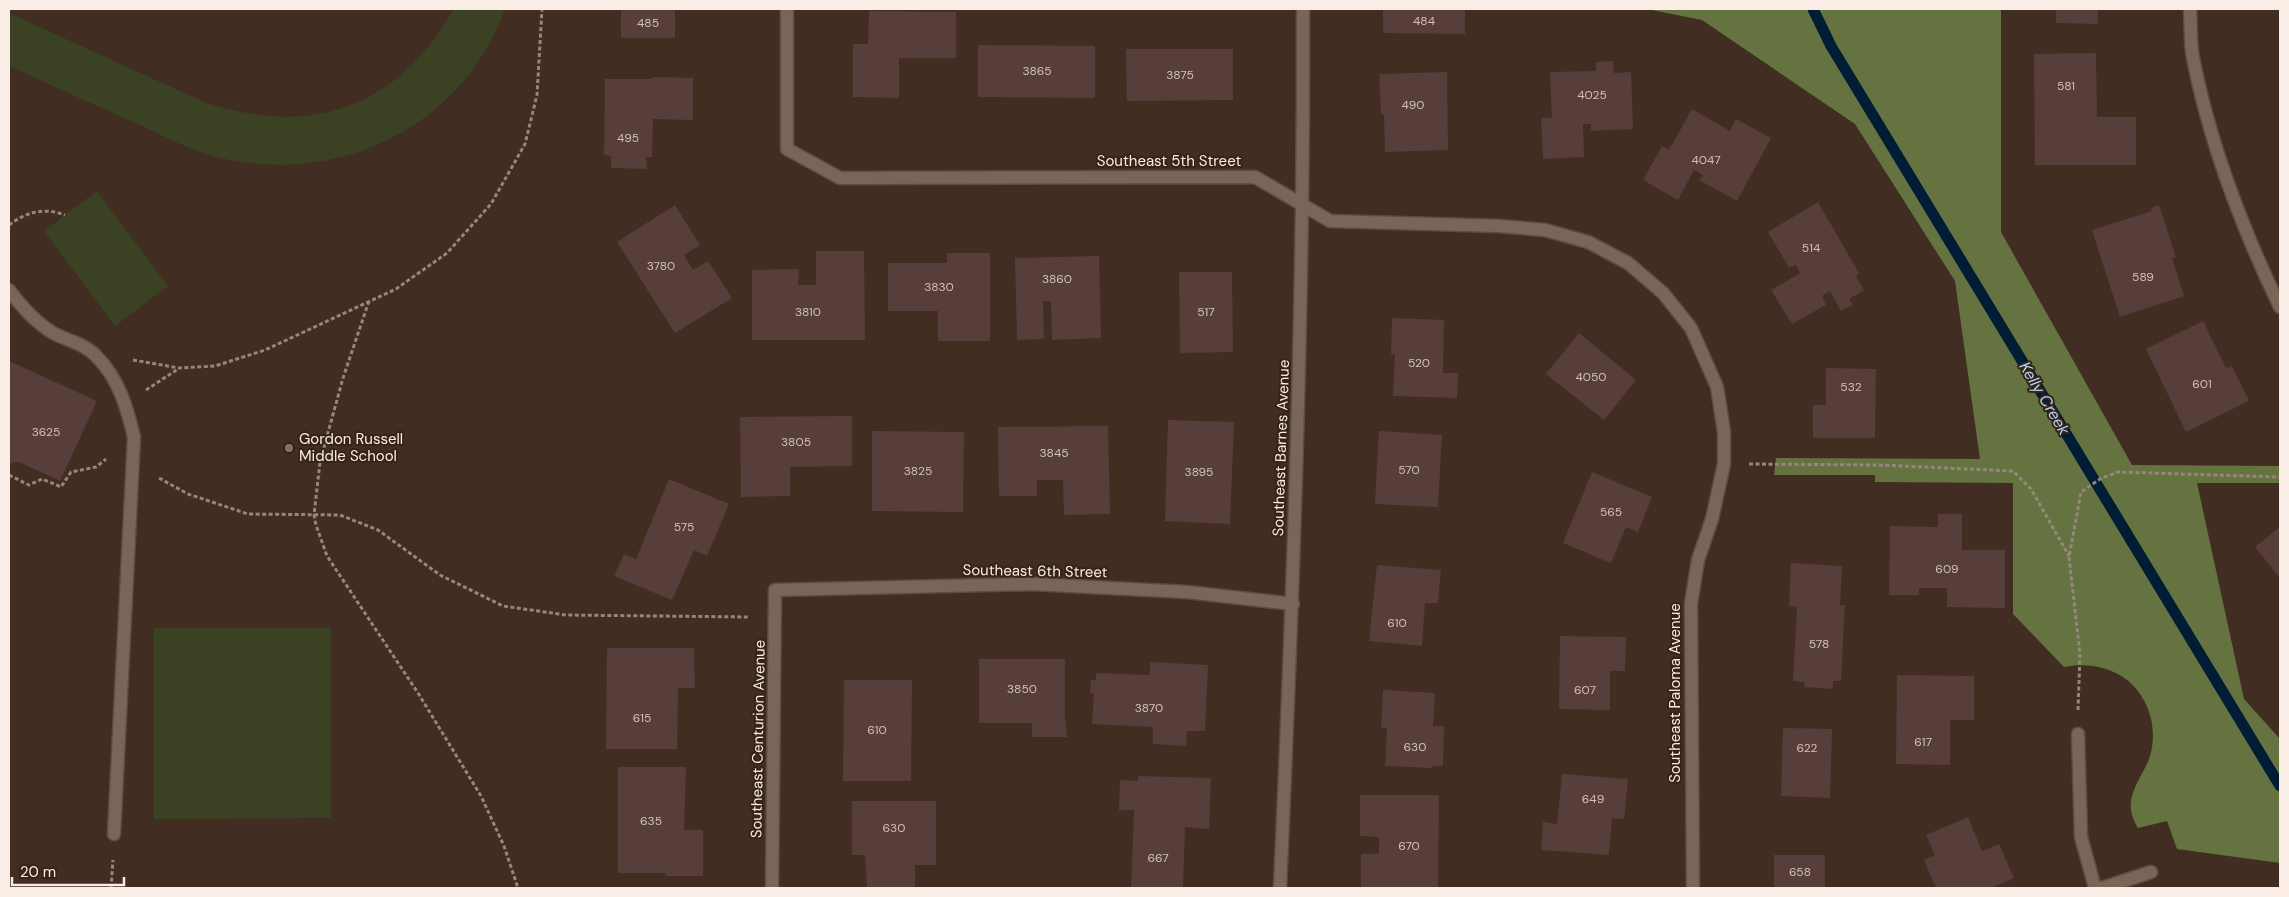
<svg xmlns="http://www.w3.org/2000/svg" width="2289" height="897" viewBox="0 0 2289 897" font-family="'DM Sans',sans-serif">
<rect width="100%" height="100%" fill="#412d21"/>
<g fill="#3a4223">
<path d="M454,9h51c-42,117 -165,177 -284,149 -28,-6 -55,-21 -81,-33 -44,-20 -88,-39 -131,-59v-53l195,89c108,36 193,6 250,-93z"/>
<polygon points="97,191 168,286 115,326 44,231"/>
<polygon points="154,628 331,628 331,818 154,819"/>
</g>
<path fill="#657341" d="M1647,9h354v223l131,233 148,1v17h-83l47,216 36,40v124l-103,-14 -10,-28 -29,7c-16,-25 -2,-42 9,-64 13,-29 4,-65 -20,-84 -19,-14 -40,-17 -63,-13l-51,-53v-131l-138,-1v-7h-101l2,-17 204,1 -25,-178 -100,-157 -153,-104z"/>
<g fill="none" stroke-linecap="round" stroke-linejoin="round">
<polyline stroke="#011d35" stroke-width="11" points="1813,9 1831,46 2280,786"/>
</g>
<g fill="#573e3b">
<rect x="621" y="9" width="54" height="29"/>
<polygon points="1383,9 1465,9 1465,34 1383,33"/>
<polygon points="2056,9 2098,9 2098,24 2056,23"/>
<polygon points="869,11 956,12 956,58 899,58 899,98 853,97 853,44 868,44"/>
<polygon points="978,45 1095,46 1095,98 978,97"/>
<polygon points="1126,49 1233,49 1233,100 1127,101"/>
<polygon points="2096,53 2097,117 2136,117 2136,165 2035,165 2034,54"/>
<polygon points="1613,61 1614,73 1631,72 1633,129 1591,131 1591,124 1583,124 1584,157 1543,159 1541,118 1552,118 1550,72 1596,71 1596,62"/>
<polygon points="1447,72 1448,150 1385,152 1384,114 1381,114 1379,74"/>
<polygon points="652,77 693,78 693,120 653,119 652,157 646,157 647,169 611,168 611,156 604,155 605,79 652,79"/>
<polygon points="1692,109 1730,131 1736,119 1771,138 1737,201 1699,180 1703,175 1694,170 1678,200 1643,180 1662,146 1669,150"/>
<polygon points="1818,202 1859,273 1856,276 1864,290 1849,299 1853,305 1841,311 1830,291 1822,296 1826,305 1792,324 1771,290 1800,273 1796,265 1789,268 1768,232"/>
<polygon points="675,205 700,245 684,255 693,270 708,261 732,298 675,333 617,242"/>
<polygon points="2159,205 2176,257 2172,258 2184,296 2120,317 2092,230 2152,211 2151,208"/>
<polygon points="816,251 864,251 865,340 752,340 752,270 799,269 798,285 816,285"/>
<polygon points="947,253 990,253 990,341 938,341 938,311 888,311 888,263 947,263"/>
<polygon points="1099,256 1101,338 1052,340 1051,301 1043,301 1044,339 1017,340 1015,258"/>
<polygon points="1179,272 1232,272 1233,352 1180,353"/>
<polygon points="1392,318 1444,320 1443,373 1458,373 1457,398 1393,396 1395,354 1391,354"/>
<polygon points="2203,321 2226,368 2232,366 2249,401 2186,432 2146,349"/>
<polygon points="1579,333 1636,380 1604,420 1546,374"/>
<polygon points="9,361 97,401 60,481 19,462 9,463"/>
<polygon points="1826,368 1876,369 1875,438 1813,438 1813,405 1826,405"/>
<polygon points="852,416 852,466 790,467 790,496 741,497 740,417"/>
<polygon points="1168,420 1234,422 1230,524 1165,521"/>
<polygon points="1108,426 1110,514 1064,515 1063,480 1037,480 1037,496 999,496 998,427"/>
<polygon points="872,431 964,432 963,512 872,511"/>
<polygon points="1379,431 1442,435 1438,507 1375,504"/>
<polygon points="1592,472 1652,497 1638,532 1626,527 1611,563 1563,543"/>
<polygon points="669,479 729,504 707,556 694,550 672,600 614,576 624,554 636,559"/>
<polygon points="1938,514 1962,514 1962,550 2005,550 2005,608 1947,607 1947,588 1919,588 1919,595 1889,595 1890,526 1938,527"/>
<polygon points="2280,527 2280,578 2255,547"/>
<polygon points="1791,563 1842,566 1840,605 1845,605 1841,681 1833,681 1833,689 1804,687 1805,682 1793,681 1797,607 1789,606"/>
<polygon points="1377,565 1441,570 1438,603 1425,603 1422,646 1369,641"/>
<polygon points="1560,636 1626,637 1625,671 1610,671 1610,710 1559,709"/>
<polygon points="607,648 694,648 695,688 678,688 677,749 606,749"/>
<polygon points="979,659 1065,659 1065,718 1067,737 1032,737 1032,723 979,723"/>
<polygon points="1150,662 1208,665 1205,731 1187,731 1186,746 1153,744 1153,727 1092,724 1094,693 1090,693 1091,680 1096,680 1096,673 1150,675"/>
<polygon points="1897,675 1974,676 1974,720 1950,720 1950,765 1896,764"/>
<polygon points="844,680 912,680 911,781 843,781"/>
<polygon points="1383,690 1435,693 1433,726 1444,726 1443,766 1432,766 1432,768 1385,766 1387,728 1381,728"/>
<polygon points="1783,728 1832,729 1830,798 1781,796"/>
<polygon points="618,767 686,767 684,830 703,830 703,876 666,876 665,873 618,873"/>
<polygon points="1562,774 1628,779 1624,819 1612,818 1609,855 1541,850 1543,822 1557,824"/>
<polygon points="1138,776 1211,778 1209,829 1185,827 1183,888 1131,888 1134,810 1119,810 1120,780 1138,781"/>
<polygon points="1360,795 1439,795 1438,888 1361,888 1361,854 1379,854 1379,837 1360,836"/>
<polygon points="852,801 936,801 936,865 915,865 915,888 867,888 865,855 852,855"/>
<polygon points="1968,817 1982,851 1999,844 2014,878 1991,888 1936,888 1924,860 1935,855 1926,835"/>
<rect x="1774" y="855" width="51" height="33"/>
</g>
<g fill="none" stroke-linecap="round" stroke-linejoin="round">
<defs>
<path id="lane" d="M9,290c12,16 26,32 44,43 15,8 33,11 44,24 22,22 30,51 37,80l-20,397"/>
<g id="street">
<polyline points="787,9 787,149 840,178 1255,177 1330,221 1499,226 1545,230 1588,242 1628,263 1663,293 1691,328 1717,387 1724,432 1724,464 1712,519 1698,560 1691,604 1693,888"/>
<path d="M2190,9c1,16 0,34 3,49 17,87 49,170 87,249"/>
<polyline points="2078,734 2081,837 2095,888"/>
<polyline points="772,888 775,590 1032,584 1187,592 1293,604"/>
<path d="M1280,888c13,-293 24,-586 23,-879"/>
<polyline points="2102,888 2151,872"/>
</g>
</defs>
<use href="#lane" stroke="#5f4c40" stroke-width="15"/>
<use href="#street" stroke="#5f4c40" stroke-width="15"/>
<g stroke="#97867c" stroke-width="3" stroke-dasharray="4 2.5" stroke-linecap="butt">
<path d="M9,225c17,-13 35,-18 56,-10"/>
<polyline points="369,301 343,378 320,462 314,515 316,525 327,556 418,693 481,796 504,846 518,888"/>
<polyline points="133,360 179,368 215,366 265,350 396,289 447,253 491,204 525,144 537,95 542,9"/>
<polyline points="146,390 178,369"/>
<polyline points="1749,464 1879,465 2013,471 2031,489 2069,556"/>
<polyline points="9,475 29,485 42,479 61,487 71,472 96,467 106,459"/>
<polyline points="159,478 188,494 248,514 340,515 378,530 440,575 503,606 566,615 749,617"/>
<polyline points="2078,710 2080,654 2069,557 2081,492 2100,479 2118,472 2280,477"/>
<polyline points="111,888 113,860"/>
</g>
<use href="#lane" stroke="#7a6659" stroke-width="12"/>
<use href="#street" stroke="#7a6659" stroke-width="12"/>
</g>
<circle fill="#8d6e63" stroke="#372318" stroke-width="2" cx="289" cy="448" r="5"/>
<g text-anchor="middle" stroke-width="4" stroke-linejoin="round" paint-order="stroke">
<g font-size="12" fill="#d1c1ba">
<text x="1424" y="25">484</text>
<text x="648" y="27">485</text>
<text x="1037" y="75">3865</text>
<text x="1180" y="79">3875</text>
<text x="2066" y="90">581</text>
<text x="1592" y="99">4025</text>
<text x="1413" y="109">490</text>
<text x="628" y="142">495</text>
<text x="1706" y="164">4047</text>
<text x="1811" y="252">514</text>
<text x="661" y="270">3780</text>
<text x="2143" y="281">589</text>
<text x="1057" y="283">3860</text>
<text x="939" y="291">3830</text>
<text x="808" y="316">3810</text>
<text x="1206" y="316">517</text>
<text x="1419" y="367">520</text>
<text x="1591" y="381">4050</text>
<text x="2202" y="388">601</text>
<text x="1851" y="391">532</text>
<text x="46" y="436">3625</text>
<text x="796" y="446">3805</text>
<text x="1054" y="457">3845</text>
<text x="1409" y="474">570</text>
<text x="918" y="475">3825</text>
<text x="1199" y="476">3895</text>
<text x="1611" y="516">565</text>
<text x="684" y="531">575</text>
<text x="1947" y="573">609</text>
<text x="1397" y="627">610</text>
<text x="1819" y="648">578</text>
<text x="1022" y="693">3850</text>
<text x="1585" y="694">607</text>
<text x="1149" y="712">3870</text>
<text x="642" y="722">615</text>
<text x="877" y="734">610</text>
<text x="1923" y="746">617</text>
<text x="1415" y="751">630</text>
<text x="1807" y="752">622</text>
<text x="1593" y="803">649</text>
<text x="651" y="825">635</text>
<text x="894" y="832">630</text>
<text x="1409" y="850">670</text>
<text x="1158" y="862">667</text>
<text x="1800" y="876">658</text>
</g>
<g font-size="15" fill="#faede5" stroke="#372318">
<text x="1169" y="166">Southeast 5th Street</text>
<text transform="translate(1281 448) rotate(-88)" y="5">Southeast Barnes Avenue</text>
<text transform="translate(1035 571) rotate(1)" y="5">Southeast 6th Street</text>
<text transform="translate(1675 693) rotate(-90)" y="5">Southeast Paloma Avenue</text>
<text transform="translate(758 739) rotate(-89)" y="5">Southeast Centurion Avenue</text>
</g>
<g font-size="15" fill="#faede5" stroke="#372318" text-anchor="start">
<text x="299" y="444">Gordon Russell<tspan x="299" dy="17">Middle School</tspan></text>
</g>
<g font-size="16" font-style="italic" fill="#b1d5f8" stroke="#372318">
<text transform="translate(2045 398) rotate(59)" y="6">Kelly Creek</text>
</g>
</g>
<rect width="2289" height="897" fill="none" stroke="#faede5" stroke-width="20"/>
<path d="M12 877v8h112v-8" fill="none" stroke="#faede5" stroke-width="2.5"/>
<text x="20" y="877" font-size="15" fill="#faede5" stroke="#372318" stroke-width="4" paint-order="stroke">20 m</text>
</svg>
